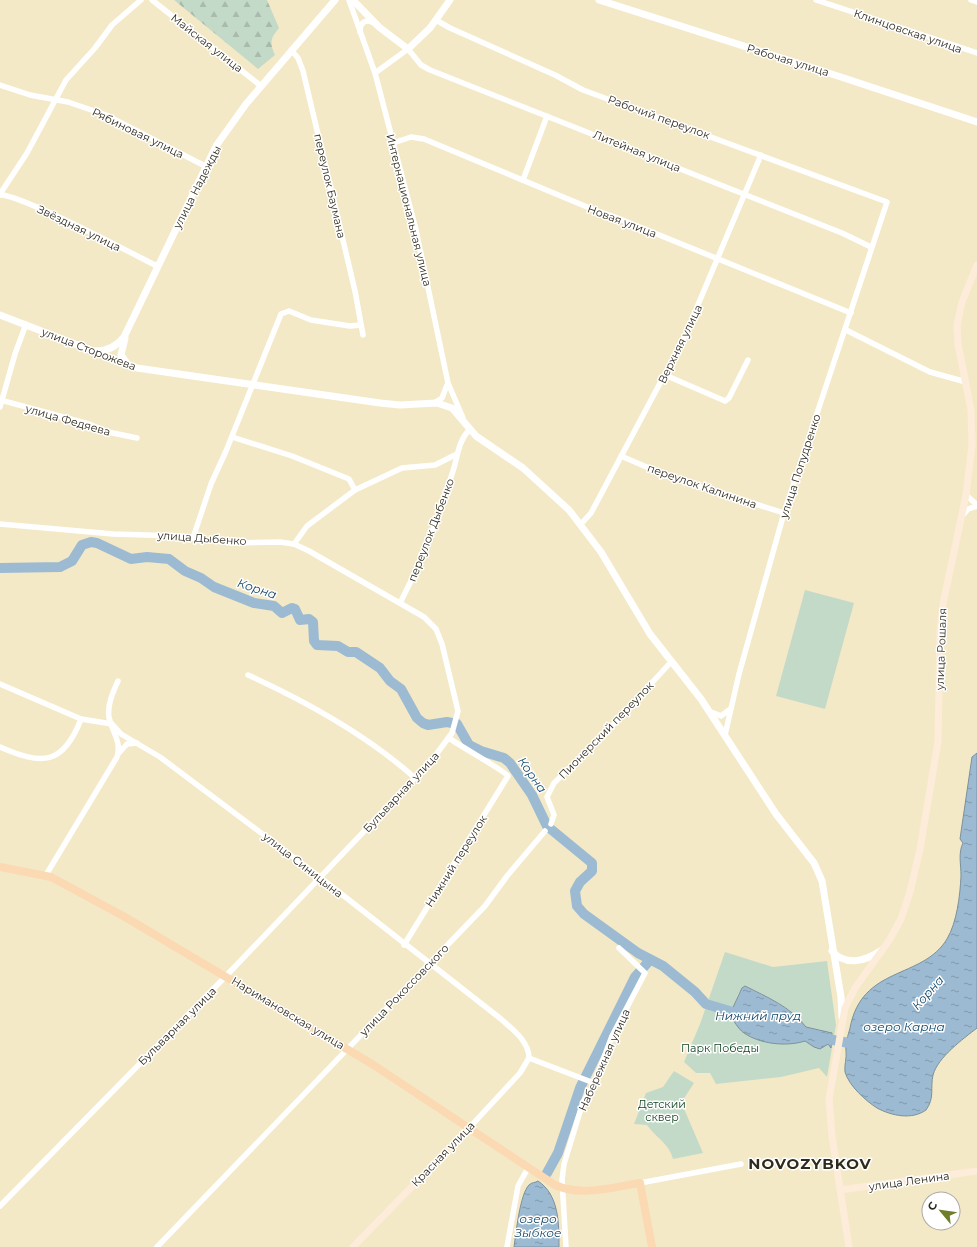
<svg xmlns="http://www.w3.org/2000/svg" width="977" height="1247" viewBox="0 0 977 1247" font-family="Montserrat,sans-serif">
<defs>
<pattern id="forest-firs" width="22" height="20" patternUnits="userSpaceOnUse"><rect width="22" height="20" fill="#c4dac8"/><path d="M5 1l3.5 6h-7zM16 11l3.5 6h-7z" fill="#a9bbab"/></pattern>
<pattern id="water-ripples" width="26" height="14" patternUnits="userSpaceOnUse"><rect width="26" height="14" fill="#9cbbd3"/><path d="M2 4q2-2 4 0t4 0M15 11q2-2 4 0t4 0" fill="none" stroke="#8098ab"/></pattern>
</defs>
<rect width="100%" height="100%" fill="#f4e9c6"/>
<path fill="url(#forest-firs)" d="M174,0h93l12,28c-8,10 -10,14 -4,27l-17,14z"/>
<g fill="#c4dac8" fill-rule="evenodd">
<polygon points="805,590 854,603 825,709 776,696"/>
<path d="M725,952l48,15 54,-6 9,64 -9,52 -8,-9 -38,9 -65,7 -6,-11h-14l-12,-11 16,-38zM745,986c22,10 47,21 61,41l15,3 9,17 -2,-3 -8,5 -6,-2 -9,-6 -49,-2 -12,-6 -12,-15c2,-10 4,-26 13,-32z"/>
<path d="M674,1071l20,12 -11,17 -1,4 21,49 -30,6c-4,-16 -17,-21 -26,-34l-13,-1 12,-31 17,-6z"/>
</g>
<g fill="url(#water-ripples)" stroke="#7b909c">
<path d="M977,753v275c-14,11 -39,29 -44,47 -3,13 2,23 -7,35 -14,10 -34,6 -49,-2 -11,-7 -28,-22 -32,-36 -1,-7 2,-14 1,-21 -1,-8 2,-15 4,-23 12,-63 72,-48 97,-89 10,-17 13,-43 14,-63 0,-12 -3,-23 2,-33l-3,-4 12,-82z"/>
<path d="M745,986c22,11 46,21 61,41l26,6 -1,15 -3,-4 -8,5 -6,-2 -9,-6c-19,6 -45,3 -61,-8 -7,-5 -9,-12 -15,-17l13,-28z"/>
<path d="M538,1181c21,14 21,42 21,66h-45c2,-14 6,-53 15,-62 3,-3 6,-2 9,-4z"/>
</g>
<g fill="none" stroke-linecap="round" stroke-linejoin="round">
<g stroke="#9cbbd3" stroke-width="10">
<polyline points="0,568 60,567 72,561 82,545 91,542 97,543 131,559 147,557 169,559 185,571 201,578 214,587 254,603 274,606 282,613 292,608 295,609 300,620 309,619 313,622 314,641 317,645 338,646 348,652 356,652 380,668 390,681 401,689 417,718 423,723 428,725 447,722 457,724 469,745 481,751 504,758 510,763 532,795 547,826 592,863 592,871 580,882 575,891 577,906 584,914 638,953 663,966 695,992 706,1004 743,1015"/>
<polyline points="818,1037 859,1045"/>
<polyline points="547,1173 558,1153 580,1088 635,977 650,960"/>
</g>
<g stroke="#fff" stroke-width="5.5">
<polyline points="152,0 261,86"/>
<polyline points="349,0 375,73 416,230 448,383 463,418"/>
<polyline points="816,0 977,53"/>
<polyline points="971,0 977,2"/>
<polyline points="436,20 450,28 555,75 583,90 887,202 784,513 739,674 725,735"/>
<path d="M360,32c0,-9 5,-14 14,-9"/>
<polyline points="291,50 298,58 303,71 355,291 363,335"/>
<polyline points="375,73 408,49 421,65 430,70 842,233 871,247"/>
<polyline points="0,85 30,95 68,102 106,115 205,166"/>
<polyline points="393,143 411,137 424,139 592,209 615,217 851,313"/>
<polyline points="523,180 547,116"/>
<polyline points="0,194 27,153 66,80 95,48 112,25 141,0"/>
<path d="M0,195c18,-2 133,59 157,71"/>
<polyline points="846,330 930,372 966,382"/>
<polyline points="665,375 725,401 729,398 748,360"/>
<polyline points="0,400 89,424 108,432 137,438"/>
<polyline points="434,403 442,398 447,385"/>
<polyline points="0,407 15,354 26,324"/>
<polyline points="232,437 292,456 349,479 355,490"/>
<polyline points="621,456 672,478 784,513"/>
<polyline points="966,495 977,505"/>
<polyline points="963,515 968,509 977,506"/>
<polyline points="0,524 113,534 179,536 231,543 280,542 294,544 309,551 424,617 436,629 442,644 458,711 452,733 432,760 226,976 0,1206"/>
<polyline points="581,524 591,513 684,338 761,155"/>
<polyline points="193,538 211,484 226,451 281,314 289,311 311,320 350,326 361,325"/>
<polyline points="294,544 307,526 355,490 402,468 435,465 457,454"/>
<path d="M400,603c21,-40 38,-85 52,-129 6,-16 5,-32 18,-45"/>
<path d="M248,675c57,26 120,61 167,103"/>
<path d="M0,684l81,35 31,5 9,10 39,23 161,121 180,141c11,10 28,22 28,39l65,25"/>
<polyline points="711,712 721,716 729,710"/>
<path d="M0,747c42,18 63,19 81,-28"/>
<polyline points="118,754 127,744 137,743"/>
<polyline points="551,824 554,815 547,797 554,783 602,737 671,662"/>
<path d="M46,875l71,-118c5,-15 -5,-25 -8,-40 -2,-12 4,-25 9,-36"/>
<path d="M404,945l104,-169c-3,-5 -50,-31 -59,-38"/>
<polyline points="470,1127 520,1073 529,1058"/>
<polyline points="640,1183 741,1164"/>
<polyline points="157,1247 485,906 507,876 545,831"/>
<polyline points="507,1247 518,1186 528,1168"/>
<polyline points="566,1247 562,1180 564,1164 583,1102 593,1087 612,1036 645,973 619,948"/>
</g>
<g stroke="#fff" stroke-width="7">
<polyline points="353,0 379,27 408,49 430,28 450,0"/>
<polyline points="599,0 844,78 977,122"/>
<polyline points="0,315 137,368 380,403 400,405 437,403 452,408 476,436 523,468 569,510 601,552 650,634 701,699 776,814 814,863 822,881 841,997 842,1017"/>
<polyline points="125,338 121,355 129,366"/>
<path d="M93,351c13,1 23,-4 31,-14l92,-191 30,-42 89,-104"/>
<path d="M832,951c14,16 34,10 50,-1"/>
</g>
<g stroke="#fdecd9" stroke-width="7">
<polyline points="840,1190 977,1171"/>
<polyline points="353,1247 470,1127"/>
<polyline points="849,1247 832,1136 829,1099 845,1008 855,988 890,939 901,919 910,892 920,849 938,742 940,631 943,604 966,495 972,445 971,410 958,344 957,325 962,302 977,265"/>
</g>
<path stroke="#fbd9b3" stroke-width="8" d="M0,867l51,10 74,40 247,147 183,121c26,12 58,2 85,-2l12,64"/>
</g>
<g text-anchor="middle" stroke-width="3" stroke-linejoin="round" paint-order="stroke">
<g font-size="11" fill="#2e2a1d" stroke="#fff">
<text transform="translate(908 31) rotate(19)" y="4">Клинцовская улица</text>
<text transform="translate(207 43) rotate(38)" y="4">Майская улица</text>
<text transform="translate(788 60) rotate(17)" y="4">Рабочая улица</text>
<text transform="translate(659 117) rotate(20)" y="4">Рабочий переулок</text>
<text transform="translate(138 133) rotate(26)" y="4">Рябиновая улица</text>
<text transform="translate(637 151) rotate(22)" y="4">Литейная улица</text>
<text transform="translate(330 186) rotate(77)" y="4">переулок Баумана</text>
<text transform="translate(197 187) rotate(-63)" y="4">улица Надежды</text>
<text transform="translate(409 210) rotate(76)" y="4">Интернациональная улица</text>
<text transform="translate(622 221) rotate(21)" y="4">Новая улица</text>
<text transform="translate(79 228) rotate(26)" y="4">Звёздная улица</text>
<text transform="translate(680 344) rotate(-64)" y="4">Верхняя улица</text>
<text transform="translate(89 349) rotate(21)" y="4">улица Сторожева</text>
<text transform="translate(68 420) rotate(16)" y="4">улица Федяева</text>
<text transform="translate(800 466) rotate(-72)" y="4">улица Попудренко</text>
<text transform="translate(702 486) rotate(19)" y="4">переулок Калинина</text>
<text transform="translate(431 530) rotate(-69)" y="4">переулок Дыбенко</text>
<text transform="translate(202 538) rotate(4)" y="4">улица Дыбенко</text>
<text transform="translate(941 649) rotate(-88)" y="4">улица Рошаля</text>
<text transform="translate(606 730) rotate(-46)" y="4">Пионерский переулок</text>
<text transform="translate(401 792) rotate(-47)" y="4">Бульварная улица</text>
<text transform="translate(456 861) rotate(-58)" y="4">Нижний переулок</text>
<text transform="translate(303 865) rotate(38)" y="4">улица Синицына</text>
<text transform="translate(404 990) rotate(-46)" y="4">улица Рокоссовского</text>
<text transform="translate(288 1013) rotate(31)" y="4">Наримановская улица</text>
<text transform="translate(177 1026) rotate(-45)" y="4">Бульварная улица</text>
<text transform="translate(604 1060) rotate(-66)" y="4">Набережная улица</text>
<text transform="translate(443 1154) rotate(-46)" y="4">Красная улица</text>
<text transform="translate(909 1181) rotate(-8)" y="4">улица Ленина</text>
</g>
<g font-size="11" fill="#104221" stroke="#fff">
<text x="720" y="1052">Парк Победы</text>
<text x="662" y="1108">Детский<tspan x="662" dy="13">сквер</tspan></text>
</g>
<g font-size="12" font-style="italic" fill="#134768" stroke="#fff">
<text transform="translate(257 589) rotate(18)" y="4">Корна</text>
<text transform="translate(532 775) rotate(55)" y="4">Корна</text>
<text transform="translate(928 993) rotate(-48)" y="4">Корна</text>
<text x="758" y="1020">Нижний пруд</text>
<text x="904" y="1031">озеро Карна</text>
<text x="538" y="1223">озеро<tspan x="538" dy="14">Зыбкое</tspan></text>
</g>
<g font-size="15" font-weight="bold" letter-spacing="1" fill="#2e2a1d" stroke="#fff">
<text x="810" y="1169">NOVOZYBKOV</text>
</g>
</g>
<g transform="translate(941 1211) rotate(299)"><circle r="19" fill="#ffffff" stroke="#abaaa5"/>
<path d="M0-3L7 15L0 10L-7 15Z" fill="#707d2a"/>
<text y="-6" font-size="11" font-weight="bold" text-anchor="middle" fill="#2e2a1d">С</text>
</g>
</svg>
